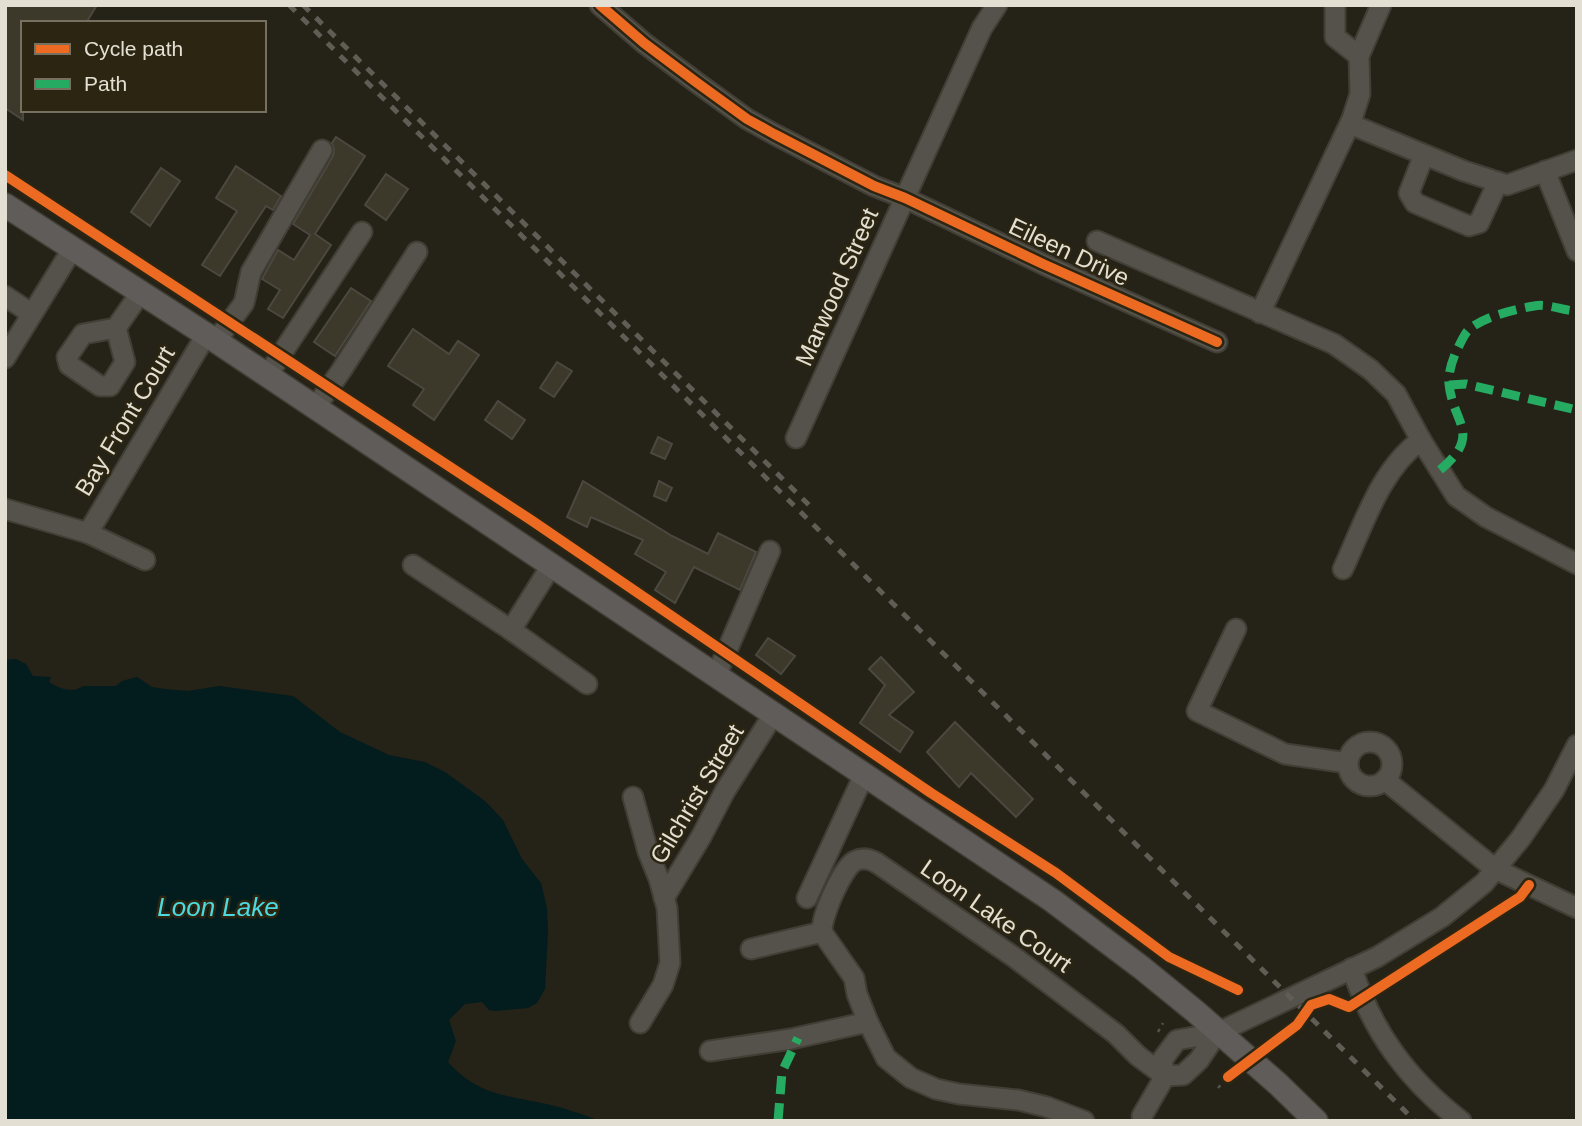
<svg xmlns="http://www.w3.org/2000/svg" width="1582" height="1126" viewBox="0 0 1582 1126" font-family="Arial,sans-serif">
<rect width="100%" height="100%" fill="#252218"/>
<path fill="#031c1d" d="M16,659l10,5 7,12 18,1 -2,5c10,6 23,12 34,4h33l6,-5 15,-4 15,10 13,2 23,2 31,-5 74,10 47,36 49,23 36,7 20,10 40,29 18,19 19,39 19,24 6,25 1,23 -3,58 -8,14 -9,5 -33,3 -6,-1 -7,-8 -17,2 -16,16 7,21 -8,21c29,32 55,33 94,41 20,4 39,11 59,18h-596v-461z"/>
<g fill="#3c392a" stroke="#4b4840" stroke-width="2">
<polygon points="5,5 97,5 86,23 23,23 23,120 5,108"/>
<polygon points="336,137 365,156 315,234 331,245 283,318 268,309 280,290 262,279 263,277 278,250 294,260 310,235 293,224 333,156 334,149 332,143"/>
<polygon points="236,166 281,196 273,210 266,206 220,276 202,265 237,211 216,198"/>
<polygon points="161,168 180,181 150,226 131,212"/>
<polygon points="386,174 408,189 386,220 365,205"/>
<polygon points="351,288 371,301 335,356 314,342"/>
<polygon points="413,329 449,354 458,341 479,355 434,420 413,405 424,389 388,366"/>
<polygon points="557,362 572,371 554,397 540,388"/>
<polygon points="498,401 525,420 512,439 485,420"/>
<polygon points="658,437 672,444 665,459 651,453"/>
<polygon points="583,481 672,536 708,554 718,533 756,552 740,590 694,567 675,603 655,590 666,572 635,554 643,540 591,517 587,527 567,517"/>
<polygon points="659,481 672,488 666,501 654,496"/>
<polygon points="768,638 795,656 781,674 756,655"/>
<polygon points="881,657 914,692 889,715 913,732 900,752 860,723 885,685 869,669"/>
<polygon points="955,722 1033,799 1016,817 971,773 959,787 927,752"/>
</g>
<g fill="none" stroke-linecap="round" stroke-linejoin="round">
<defs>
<g id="minor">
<polyline points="600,5 644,43 696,82 747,119 774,134 874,186 905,198 1043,264 1217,342"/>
<polyline points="1335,5 1335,37 1359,56"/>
<polyline points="1350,124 1464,171 1507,185 1577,160"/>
<polyline points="1424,155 1409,193 1415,203 1469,226 1479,223 1498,182"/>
<polyline points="1545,171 1577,251"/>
<polyline points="1097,241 1334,344 1371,370 1396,394 1421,440 1456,496 1486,517 1577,564"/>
<polyline points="5,296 32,314"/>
<polyline points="1260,313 1352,119 1360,94 1359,56 1381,5"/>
<polyline points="116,328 83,334 67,357 69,365 100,386 110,386 125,362 116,328 141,292"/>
<polyline points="216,341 244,303 251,272 322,150"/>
<polyline points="5,358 73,248"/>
<polyline points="267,376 362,232"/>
<polyline points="315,408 341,371 417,252"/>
<polyline points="796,438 982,28 997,5"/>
<polyline points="5,509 88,533 206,335"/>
<polyline points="88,533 145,560"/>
<polyline points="413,565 511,630 587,684"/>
<path d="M1343,569c21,-45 37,-99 78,-129"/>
<polyline points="1236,629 1197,711 1285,754 1348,763"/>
<polyline points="511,630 551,566"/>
<polyline points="716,676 770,551"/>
<circle cx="1370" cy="764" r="22"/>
<polyline points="1385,780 1495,869 1577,908"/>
<polyline points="633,797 648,852 659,879 667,908 670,963 663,985 640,1023"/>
<polyline points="664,898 701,837 725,791 773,715"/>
<polyline points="807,898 864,775"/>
<path d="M822,932c-1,-15 20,-64 33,-71 8,-4 15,-2 22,2l137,94 102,77 22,22 27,20 -23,40"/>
<polyline points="822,932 854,978 857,994 868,1022 886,1058 911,1078 936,1089 959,1094 1018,1100 1047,1107 1084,1121"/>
<polyline points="751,949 822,932"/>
<path d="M1352,968c20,64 56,112 109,153"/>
<polyline points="1217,1033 1199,1060 1183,1075 1165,1076 1162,1060 1177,1040 1217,1033 1377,957 1442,917 1484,883 1521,838 1554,790 1577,745"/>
<polyline points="710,1051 791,1039 868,1022"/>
</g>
<polyline id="major" points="5,205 216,341 1053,901 1142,968 1196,1012 1278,1084 1316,1121"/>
</defs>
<use href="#minor" stroke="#413e35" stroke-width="23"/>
<use href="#major" stroke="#413e35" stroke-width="26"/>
<g stroke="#55534c" stroke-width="2.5" stroke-dasharray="3.5 5" stroke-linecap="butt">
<polyline points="1158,1032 1163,1023"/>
<polyline points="1218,1088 1228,1077"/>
</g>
<use href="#minor" stroke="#54524a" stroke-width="19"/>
<use href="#major" stroke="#5f5c5a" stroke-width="23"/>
<g stroke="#5f5d55" stroke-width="5" stroke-dasharray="9 9" stroke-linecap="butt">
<polyline points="289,5 1415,1121"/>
<polyline points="303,5 811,507"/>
</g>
<g stroke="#26ab63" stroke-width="9" stroke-dasharray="18 9" stroke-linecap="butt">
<polyline points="1449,385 1466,384 1577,410"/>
<path d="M1440,470c43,-36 13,-46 9,-86 -1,-10 3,-23 7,-32 3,-6 6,-13 10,-19 11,-15 50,-24 68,-27 14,-3 29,5 43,5"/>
<polyline points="778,1121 782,1072 798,1038"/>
</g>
<defs>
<g id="cycleway">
<polyline points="600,5 644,43 696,82 747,119 774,134 874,186 905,198 1043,264 1217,342"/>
<polyline points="5,175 531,520 931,793 1056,873 1169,957 1238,990"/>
<polyline points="1228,1077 1297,1025 1311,1005 1329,999 1349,1007 1520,897 1529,885"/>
</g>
</defs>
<use href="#cycleway" stroke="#2b2512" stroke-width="15"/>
<use href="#cycleway" stroke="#ed6a23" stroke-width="10"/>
</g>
<g text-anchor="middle" stroke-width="5" stroke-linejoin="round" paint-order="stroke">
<g font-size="24" fill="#e3e0d3" stroke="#2b2512">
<text transform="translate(1069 252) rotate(25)" y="8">Eileen Drive</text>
<text transform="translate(837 287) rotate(-66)" y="8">Marwood Street</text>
<text transform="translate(125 421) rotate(-59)" y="8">Bay Front Court</text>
<text transform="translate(697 794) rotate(-59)" y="8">Gilchrist Street</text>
<text transform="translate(996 916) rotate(35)" y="8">Loon Lake Court</text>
</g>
<g font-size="26" font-style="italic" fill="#4bdae0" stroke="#2b2512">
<text x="218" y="916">Loon Lake</text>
</g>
</g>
<rect width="1582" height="1126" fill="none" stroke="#e3e0d3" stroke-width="14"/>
<rect x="21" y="21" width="245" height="91" fill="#2b2512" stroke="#75705f" stroke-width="2"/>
<rect x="35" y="44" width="35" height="10" fill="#ed6a23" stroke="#75705f" stroke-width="2"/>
<text x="84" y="56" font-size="21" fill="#e3e0d3">Cycle path</text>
<rect x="35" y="79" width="35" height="10" fill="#26ab63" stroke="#75705f" stroke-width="2"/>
<text x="84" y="91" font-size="21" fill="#e3e0d3">Path</text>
</svg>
